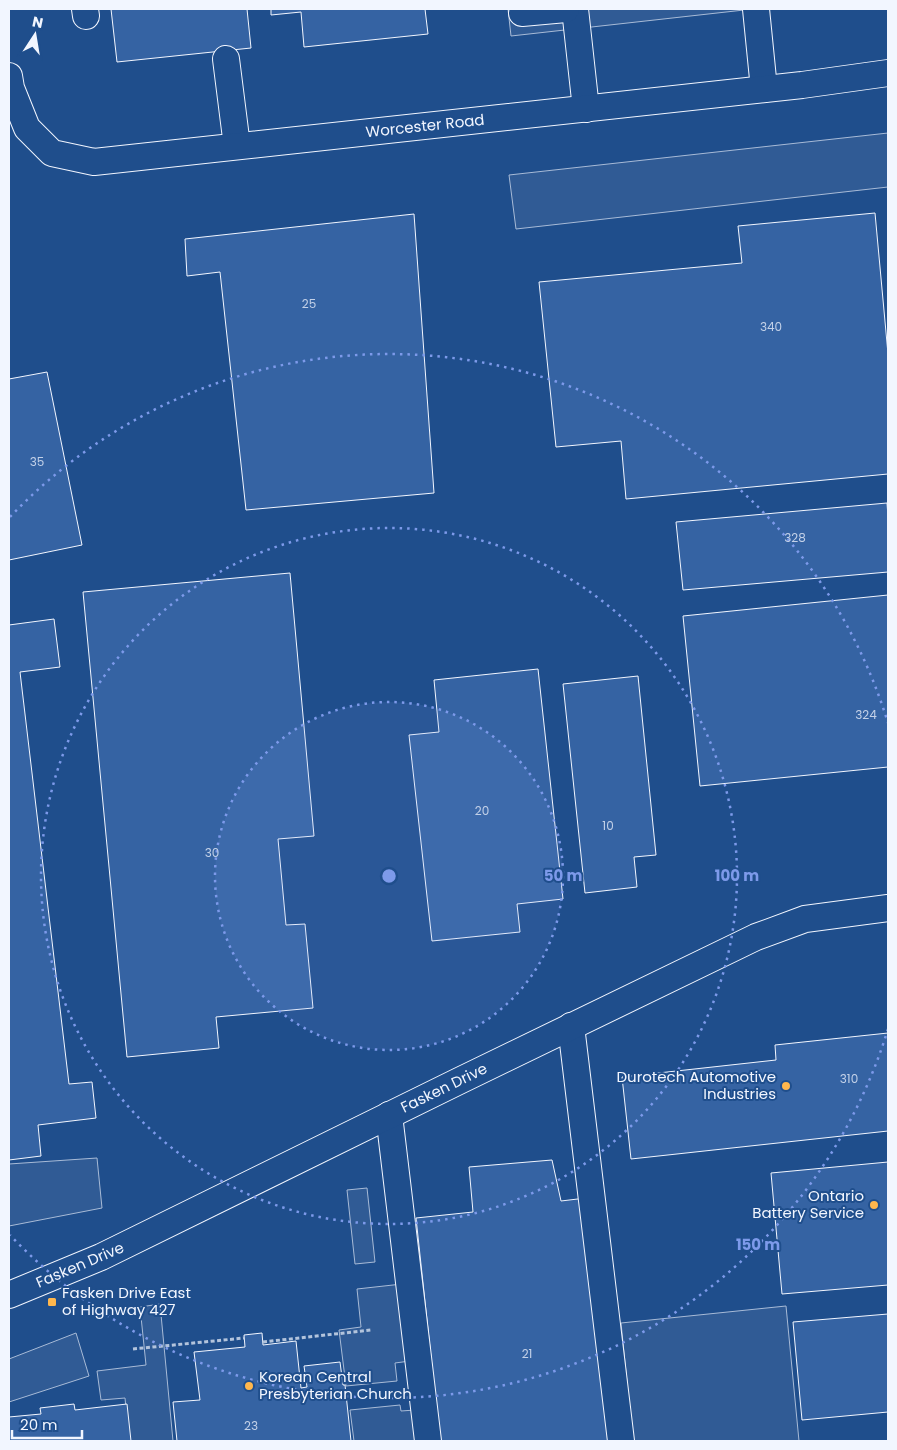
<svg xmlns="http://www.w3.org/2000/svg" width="897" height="1450" viewBox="0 0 897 1450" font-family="Poppins,sans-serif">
<rect width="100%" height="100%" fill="#1f4e8c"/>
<g fill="#305b95" stroke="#a8bbd7">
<polygon points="508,9 753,9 511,36"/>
<polygon points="888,133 888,187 516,229 509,175"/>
<polygon points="97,1158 102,1208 9,1226 9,1164"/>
<polygon points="367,1188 375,1262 355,1264 347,1190"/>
<polygon points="402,1284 410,1361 395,1363 397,1381 346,1386 339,1330 361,1327 357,1289"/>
<polygon points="160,1304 173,1441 129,1441 125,1398 101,1400 97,1371 146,1365 140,1307"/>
<polygon points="786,1306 799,1441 633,1441 621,1323"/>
<polygon points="76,1333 89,1376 9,1402 9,1359"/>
<polygon points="400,1405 401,1411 415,1410 419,1441 354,1441 350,1410"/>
</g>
<g fill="#3563a3" stroke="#f2f6ff">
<polygon points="111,9 247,9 251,48 117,62"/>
<polygon points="271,9 425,9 428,34 304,47 301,12 271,15"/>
<polygon points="875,213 888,354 888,474 626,499 621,441 556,447 539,282 742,263 738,226"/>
<polygon points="414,214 434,493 246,510 220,272 187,276 185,239"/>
<polygon points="47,372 82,545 9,560 9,379"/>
<polygon points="887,503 888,517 888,572 683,590 676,522"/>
<polygon points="290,573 314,836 278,839 286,925 305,924 313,1008 216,1017 219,1048 127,1057 83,592"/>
<polygon points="888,595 888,767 700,786 683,616"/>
<polygon points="54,619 60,667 20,672 69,1084 92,1082 96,1118 38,1125 41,1156 9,1160 9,625"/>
<polygon points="538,669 563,899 517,904 520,932 432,941 409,735 439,732 434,680"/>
<polygon points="638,676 656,855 634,857 637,887 585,893 563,684"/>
<polygon points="888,1033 888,1131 631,1159 622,1077 776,1060 775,1045"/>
<polygon points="552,1160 561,1201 586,1198 612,1441 440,1441 416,1218 473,1212 469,1167"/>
<polygon points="888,1162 888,1285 782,1294 771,1173"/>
<polygon points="888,1314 888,1412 802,1420 793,1322"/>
<polygon points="262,1333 263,1345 296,1341 301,1388 307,1387 304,1366 340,1362 343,1385 345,1385 351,1441 177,1441 173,1402 200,1400 194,1352 245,1347 244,1335"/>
<polygon points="74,1404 75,1410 127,1404 131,1441 9,1441 9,1417 41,1414 40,1408"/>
</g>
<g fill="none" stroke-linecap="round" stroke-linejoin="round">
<defs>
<g id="minor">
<polyline points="85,9 86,16"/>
<polyline points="575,9 586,109"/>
<polyline points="756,9 764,89"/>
<polyline points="522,13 566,9"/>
<polyline points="226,59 237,146"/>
<polyline points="9,76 11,88 27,128 52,153 94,162 802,85 888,73"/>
<polyline points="571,1026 621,1441"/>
<polyline points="389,1115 428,1441"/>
<polyline points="9,1295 101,1257 459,1081 756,937 805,919 888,908"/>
</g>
</defs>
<use href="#minor" stroke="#f2f6ff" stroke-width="28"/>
<g stroke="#b3c4dc" stroke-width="3" stroke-dasharray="4 2.5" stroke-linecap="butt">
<polyline points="263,1342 371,1330"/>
<polyline points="133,1349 244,1338"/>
</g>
<use href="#minor" stroke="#1f4e8c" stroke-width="26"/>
</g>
<circle cx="389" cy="876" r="174" fill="#7d9aea" fill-opacity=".12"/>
<g fill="none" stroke="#7d9aea" stroke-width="2.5" stroke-dasharray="2.5 5">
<circle cx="389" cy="876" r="174"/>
<circle cx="389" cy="876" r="348"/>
<path d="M888 1029A522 522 0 0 1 10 1235M10 517A522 522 0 0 1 888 723"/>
</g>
<g fill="#ffb74d" stroke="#1f4e8c" stroke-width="2">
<circle cx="786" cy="1086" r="5"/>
<circle cx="874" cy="1205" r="5"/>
<rect x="47" y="1297" width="10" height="10" rx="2.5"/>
<circle cx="249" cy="1386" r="5"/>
</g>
<g text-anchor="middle" stroke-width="4" stroke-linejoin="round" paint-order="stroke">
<g font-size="12" fill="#c3d1e8">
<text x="309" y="308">25</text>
<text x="771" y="331">340</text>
<text x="37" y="466">35</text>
<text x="795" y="542">328</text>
<text x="866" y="719">324</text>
<text x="482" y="815">20</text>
<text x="608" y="830">10</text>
<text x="212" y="857">30</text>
<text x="849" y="1083">310</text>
<text x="527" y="1358">21</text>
<text x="251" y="1430">23</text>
</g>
<g font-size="15" fill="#f2f6ff" stroke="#1f4e8c">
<text transform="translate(425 126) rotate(-6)" y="5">Worcester Road</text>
<text transform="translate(444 1088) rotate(-26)" y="5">Fasken Drive</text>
<text transform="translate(80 1265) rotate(-23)" y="5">Fasken Drive</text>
</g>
<g font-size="15" fill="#f2f6ff" stroke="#1f4e8c" text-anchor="end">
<text x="776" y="1082">Durotech Automotive<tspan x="776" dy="17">Industries</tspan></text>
<text x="864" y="1201">Ontario<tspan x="864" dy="17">Battery Service</tspan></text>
<text x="62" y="1298" text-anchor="start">Fasken Drive East<tspan x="62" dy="17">of Highway 427</tspan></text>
<text x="259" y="1382" text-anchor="start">Korean Central<tspan x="259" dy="17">Presbyterian Church</tspan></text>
</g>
</g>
<circle cx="389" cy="876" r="8" fill="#7d9aea" stroke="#1f4e8c" stroke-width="2.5"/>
<g font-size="15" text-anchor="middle" font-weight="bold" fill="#7d9aea" stroke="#1f4e8c" stroke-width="4" stroke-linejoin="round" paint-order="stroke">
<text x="563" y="881">50 m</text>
<text x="737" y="881">100 m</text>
<text x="758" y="1250">150 m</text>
</g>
<rect width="897" height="1450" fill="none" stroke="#f2f6ff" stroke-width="20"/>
<g transform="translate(35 35) rotate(12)" stroke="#1f4e8c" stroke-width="4" paint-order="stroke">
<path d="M0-4L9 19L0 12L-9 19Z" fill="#f2f6ff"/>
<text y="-8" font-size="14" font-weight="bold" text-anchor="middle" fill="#f2f6ff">N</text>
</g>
<path d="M12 1430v8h70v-8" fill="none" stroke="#f2f6ff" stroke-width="2.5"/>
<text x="20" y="1430" font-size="15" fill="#f2f6ff" stroke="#1f4e8c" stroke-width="4" paint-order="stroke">20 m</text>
</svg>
